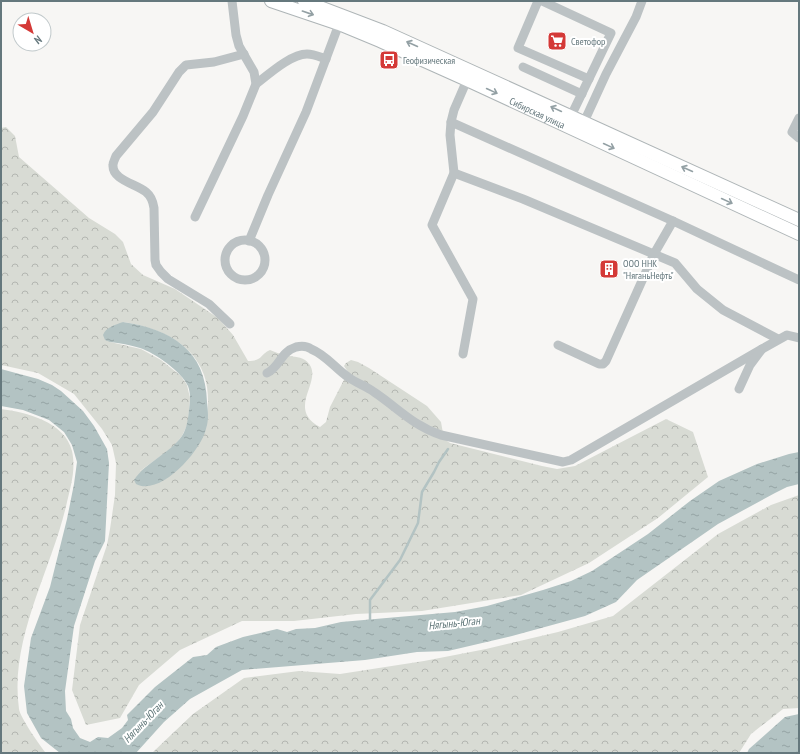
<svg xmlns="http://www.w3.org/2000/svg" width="800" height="754" viewBox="0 0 800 754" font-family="'PT Sans Narrow',sans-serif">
<defs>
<pattern id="forest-crowns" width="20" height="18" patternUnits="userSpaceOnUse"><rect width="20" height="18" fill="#d8dbd4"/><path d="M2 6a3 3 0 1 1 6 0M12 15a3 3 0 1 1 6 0" fill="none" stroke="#b3b6b1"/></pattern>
<pattern id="water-ripples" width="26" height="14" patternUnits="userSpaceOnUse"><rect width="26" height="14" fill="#b3c3c3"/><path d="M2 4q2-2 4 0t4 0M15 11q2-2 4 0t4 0" fill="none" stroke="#95a3a4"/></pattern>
</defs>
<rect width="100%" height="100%" fill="#f7f6f4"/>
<g fill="url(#forest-crowns)" fill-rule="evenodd">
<path d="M6,127l9,9 4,21 70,61 26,16 8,8 8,22 12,11 32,14 43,29 15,17 15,26c15,0 11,-6 22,-11 5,2 10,4 15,5 6,2 14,1 20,5 24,18 -22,47 15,67l6,-5 4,-15 18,-35 -4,-6 2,-3 5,-3 7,2 11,6 58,38 14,16 3,17 6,4 92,23 15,3 18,-3 91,-47 27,13 15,45 -50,41 -69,45 -68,32 -99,16 -66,3 -62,7h-52l-62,29 -41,35 -19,33 -34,7 -14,-35 8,-65 27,-80 3,-16 5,-34 1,-32 -4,-18 -10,-16 -28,-35 -36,-21 -37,-8v-237zM123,322c33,5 69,19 81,53 6,16 4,37 2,54l-66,42 33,-24 9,-11 6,-13 2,-25 -3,-13 -6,-9 -20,-16 -20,-11 -31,-7z"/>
<path d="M1,409c25,3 64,13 71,42 4,18 -1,34 -5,51 -15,68 -58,136 -48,207 1,8 21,37 27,44h-45z"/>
<polygon points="799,495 799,708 783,709 751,734 739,753 152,753 193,714 244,678 299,671 340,674 424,661 486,649 558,632 613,616 718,534 771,505"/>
</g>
<g fill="url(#water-ripples)">
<path d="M123,322c48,7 83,28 84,80 1,9 2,18 -1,27 -5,22 -46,68 -70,55l-2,-4c12,-18 35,-26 48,-44 5,-8 6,-17 7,-26 1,-8 2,-16 -1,-24 -7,-15 -33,-33 -48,-38 -10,-3 -20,-5 -30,-6l-5,-2 -2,-5c3,-8 12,-10 20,-13z"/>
<polygon points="1,369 38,379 52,385 61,391 83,411 94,426 107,449 109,463 105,541 95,561 74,626 65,691 66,711 71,719 73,728 80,738 90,742 98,737 108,738 122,728 128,720 127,715 155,687 193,657 207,655 216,647 243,637 277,629 287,632 296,629 315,628 341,622 455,612 487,606 543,590 571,581 592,571 648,534 690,501 719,481 757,464 789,454 799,452 799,484 787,487 775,493 718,524 637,580 616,602 585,616 512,636 448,651 417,652 365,660 242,670 190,699 164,722 136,753 60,753 41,738 27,713 24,686 31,638 50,587 67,519 74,484 77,462 72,445 64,432 49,420 23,410 1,406"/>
<polygon points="799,714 799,752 747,753 749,749 785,717"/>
</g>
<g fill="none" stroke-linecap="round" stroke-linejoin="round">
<polyline stroke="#b3c3c3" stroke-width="2.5" points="370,620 370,600 400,560 418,523 422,492 434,472 439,462 448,449"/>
<defs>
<g id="major">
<path id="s1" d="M271,1l68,23 41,17 87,39 332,154"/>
<polyline points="304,1 383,31 799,220"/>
</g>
</defs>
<use href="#major" stroke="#aeb5b7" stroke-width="14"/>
<g stroke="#bcc2c4" stroke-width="9">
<polyline points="538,1 518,48 589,79"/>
<polyline points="542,1 611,33 571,116"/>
<polyline points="523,67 582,94"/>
<path d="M256,84c13,-10 35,-30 51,-30 7,0 13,3 19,5"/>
<polyline points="799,118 792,132 799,138"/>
<polyline points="451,122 673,221 799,280"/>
<polyline points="584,122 606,74 636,17 642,1"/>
<polyline points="454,173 523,199 675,263 697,289 723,310 778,339"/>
<polyline points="195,217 243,116 256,84 254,72 239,46 236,35 232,1"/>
<circle cx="245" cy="260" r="20"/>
<polyline points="249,241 268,195 306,112 339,24"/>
<path d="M230,324l-21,-20 -41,-25 -7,-7 -5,-7 -1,-5 -1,-52c-1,-7 -3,-12 -8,-16 -9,-8 -34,-12 -33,-27 0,-3 2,-6 3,-9l37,-44 26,-40 7,-7 28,-3 30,-8"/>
<polyline points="558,345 599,364 603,364 606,361 654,254 673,221"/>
<polyline points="463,354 473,299 432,225 454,173 450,135 451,122 454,110 467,80"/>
<path d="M267,373c13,-6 13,-21 29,-26 5,-1 11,-1 15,2 15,6 24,19 37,28 8,6 18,9 26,15 24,16 38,33 67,43l122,27 8,-2 191,-111"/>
<polyline points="739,389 750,365 762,349 787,335 799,338"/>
</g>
<use href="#major" stroke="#fff" stroke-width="12"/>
</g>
<defs><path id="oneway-shaft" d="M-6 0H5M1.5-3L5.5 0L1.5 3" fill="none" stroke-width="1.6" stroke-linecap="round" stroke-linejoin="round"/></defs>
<g stroke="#93a0a4">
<use href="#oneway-shaft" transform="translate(308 13) rotate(19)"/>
<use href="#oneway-shaft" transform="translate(412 44) rotate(-156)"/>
<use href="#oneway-shaft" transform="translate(492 91) rotate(25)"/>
<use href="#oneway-shaft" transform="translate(556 109) rotate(-155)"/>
<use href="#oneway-shaft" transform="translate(609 146) rotate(25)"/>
<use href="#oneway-shaft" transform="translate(687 169) rotate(-156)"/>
<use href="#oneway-shaft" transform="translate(727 201) rotate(25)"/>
</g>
<defs>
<symbol id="supermarket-square" viewBox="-11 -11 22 22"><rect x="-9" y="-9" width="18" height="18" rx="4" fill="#d43937" stroke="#fff"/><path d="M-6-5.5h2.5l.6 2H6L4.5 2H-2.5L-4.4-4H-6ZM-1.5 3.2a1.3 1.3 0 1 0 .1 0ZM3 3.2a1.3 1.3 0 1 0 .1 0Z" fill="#fff"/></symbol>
<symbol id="bus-square" viewBox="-11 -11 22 22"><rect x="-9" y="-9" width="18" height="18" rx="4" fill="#d43937" stroke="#fff"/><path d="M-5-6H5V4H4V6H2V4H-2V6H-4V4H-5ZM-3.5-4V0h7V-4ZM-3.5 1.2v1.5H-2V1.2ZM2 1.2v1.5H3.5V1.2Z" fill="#fff"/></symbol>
<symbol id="building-square" viewBox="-11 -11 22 22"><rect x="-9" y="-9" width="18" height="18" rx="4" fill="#d43937" stroke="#fff"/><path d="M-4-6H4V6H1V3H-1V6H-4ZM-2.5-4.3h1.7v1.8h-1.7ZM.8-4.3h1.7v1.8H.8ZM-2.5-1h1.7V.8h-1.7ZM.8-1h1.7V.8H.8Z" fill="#fff"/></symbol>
</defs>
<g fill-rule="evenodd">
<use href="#supermarket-square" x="546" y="30" width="22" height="22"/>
<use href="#bus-square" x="378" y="49" width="22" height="22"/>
<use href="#building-square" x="598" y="258" width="22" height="22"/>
</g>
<g text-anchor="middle" stroke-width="4" stroke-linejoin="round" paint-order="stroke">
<g font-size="10" fill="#65787d" stroke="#fff" text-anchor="start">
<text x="571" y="45">Светофор</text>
<text x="403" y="64">Геофизическая</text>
<text x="623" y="267">ООО ННК<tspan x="623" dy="12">"НяганьНефть"</tspan></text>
</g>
<g font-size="10" fill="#65787d" stroke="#fff">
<text dy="4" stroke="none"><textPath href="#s1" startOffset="289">Сибирская улица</textPath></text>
</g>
<g font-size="11" font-style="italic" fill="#5f7678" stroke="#fff">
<text transform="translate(454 623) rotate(-6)" y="4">Нягынь-Юган</text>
<text transform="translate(143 722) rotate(-46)" y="4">Нягынь-Юган</text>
</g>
</g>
<rect width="800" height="754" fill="none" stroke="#65787d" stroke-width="4"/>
<g transform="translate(32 32) rotate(142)"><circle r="19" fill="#ffffff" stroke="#c1c9cb"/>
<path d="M0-3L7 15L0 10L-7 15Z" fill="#d43937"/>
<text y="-6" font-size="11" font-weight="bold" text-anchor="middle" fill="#65787d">N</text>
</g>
</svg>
